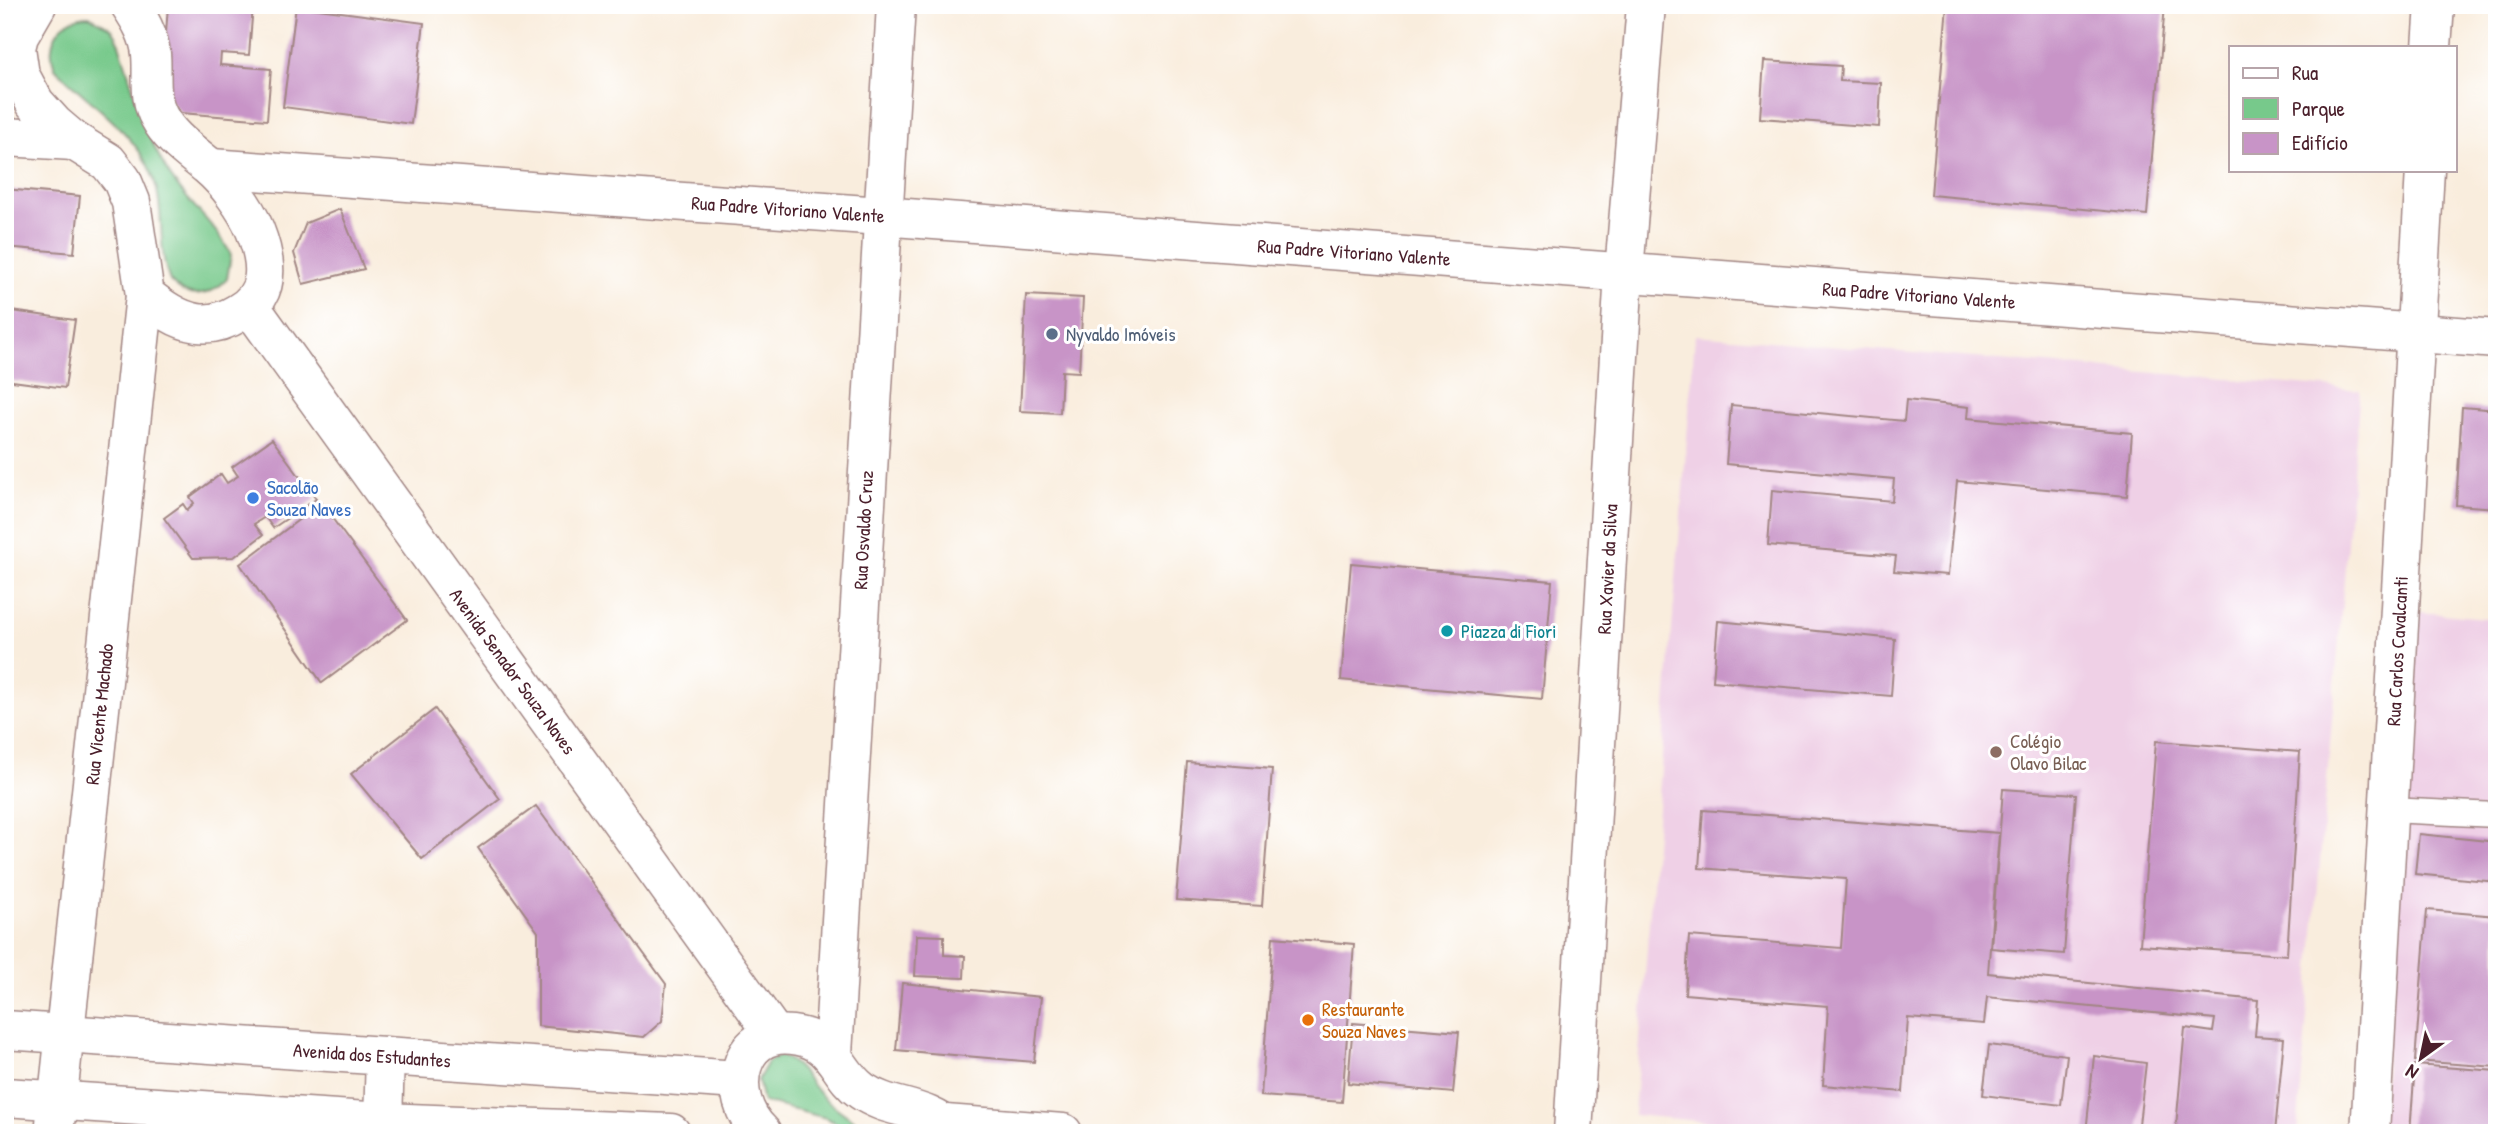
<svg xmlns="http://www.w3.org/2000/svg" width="2502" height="1138" viewBox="0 0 2502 1138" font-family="'Patrick Hand',sans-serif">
<rect width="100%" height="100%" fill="#fff"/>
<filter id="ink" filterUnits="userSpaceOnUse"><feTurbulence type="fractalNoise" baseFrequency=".0143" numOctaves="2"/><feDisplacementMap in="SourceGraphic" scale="14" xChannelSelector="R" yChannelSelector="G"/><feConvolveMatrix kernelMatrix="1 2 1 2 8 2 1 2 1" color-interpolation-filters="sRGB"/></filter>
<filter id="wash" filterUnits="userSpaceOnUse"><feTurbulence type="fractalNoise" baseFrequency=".00686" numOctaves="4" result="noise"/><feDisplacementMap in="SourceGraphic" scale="28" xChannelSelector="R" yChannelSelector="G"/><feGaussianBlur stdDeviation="1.57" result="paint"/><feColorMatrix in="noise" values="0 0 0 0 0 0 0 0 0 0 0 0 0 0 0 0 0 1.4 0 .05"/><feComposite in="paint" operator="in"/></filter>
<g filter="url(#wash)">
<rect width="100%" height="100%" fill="#f9eddd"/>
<g fill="#efd0e6">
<polygon points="1695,335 2360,390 2297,1133 1833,1133 1634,1115"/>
<polygon points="2419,612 2497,619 2497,1133 2380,1133"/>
</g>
<g fill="#77c98b" stroke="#60745b" stroke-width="2">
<path d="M89,16l22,12 5,7c16,46 26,94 51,136 18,30 49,53 64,84l-4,24c-18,19 -39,22 -57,2 -12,-29 -6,-61 -13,-91 -12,-53 -66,-84 -102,-122 -11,-25 6,-52 34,-52z"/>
<path d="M779,1056c21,5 30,28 45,42 16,13 33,26 52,35h-19l-31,-15 -63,-16 -5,-22 10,-18z"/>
</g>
<g id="blocks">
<g fill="#c894c7">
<polygon points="168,5 253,5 249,55 221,53 220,65 271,69 267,120 181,113 162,92"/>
<polygon points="1947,5 2165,5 2147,215 1931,195"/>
<polygon points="296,6 424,23 411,124 283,107"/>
<polygon points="1764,61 1841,66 1840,81 1881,83 1879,127 1760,118"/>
<polygon points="5,189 80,196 74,253 5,247"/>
<polygon points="340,209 364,269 303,284 294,253 306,223"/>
<polygon points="1026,295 1083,298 1079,372 1062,371 1060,413 1020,411"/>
<polygon points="5,310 75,320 65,388 5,380"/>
<polygon points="1906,400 1969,407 1968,418 2132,433 2127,496 1957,481 1948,575 1894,571 1896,556 1768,545 1772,490 1892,501 1894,479 1726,464 1731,405 1904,421"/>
<polygon points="2462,407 2497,410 2497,508 2456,505"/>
<polygon points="272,439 316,499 273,528 265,517 254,524 263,535 234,557 193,558 164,518 183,504 187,510 194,503 190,497 221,474 227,483 238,476 232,467"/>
<polygon points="321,503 407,620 322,683 240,564"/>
<polygon points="1351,563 1552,581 1542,699 1341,680"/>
<polygon points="1718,621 1895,639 1891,696 1713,681"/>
<polygon points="435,709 500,799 422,859 351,774"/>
<polygon points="2156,741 2300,752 2287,955 2140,945"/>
<polygon points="1187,762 1272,769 1262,906 1176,900"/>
<polygon points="2003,789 2076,794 2064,954 1991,948"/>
<polygon points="536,806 666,984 662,1021 644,1037 538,1026 538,932 478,848"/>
<polygon points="1703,810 1999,833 1988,973 2258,1000 2255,1036 2284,1038 2275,1133 2176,1127 2185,1028 2213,1032 2215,1019 1987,997 1984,1024 1908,1018 1903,1092 1823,1085 1828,1006 1685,994 1689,936 1841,948 1846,879 1699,868"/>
<polygon points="2419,834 2497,842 2497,882 2415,874"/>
<polygon points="2427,910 2497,916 2497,1067 2415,1061"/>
<polygon points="917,935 944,936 944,955 965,956 964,978 915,976"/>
<polygon points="1273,937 1354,944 1342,1102 1261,1096"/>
<polygon points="902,983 1041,997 1034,1062 896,1050"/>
<polygon points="1353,1023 1459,1032 1453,1093 1348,1083"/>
<polygon points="1989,1045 2067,1055 2061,1105 1983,1095"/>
<polygon points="2094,1056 2146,1063 2138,1133 2086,1133"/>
<polygon points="2415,1065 2497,1071 2497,1133 2410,1133"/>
</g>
</g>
</g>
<g filter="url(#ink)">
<use href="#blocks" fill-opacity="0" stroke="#a28684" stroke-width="2"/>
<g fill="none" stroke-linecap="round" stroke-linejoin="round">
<defs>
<polyline id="service" points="2388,810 2497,815"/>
<g id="minor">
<polyline points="2432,47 2435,5"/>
<polyline points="5,137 74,141"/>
<polyline points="211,168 881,216 2497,339"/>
<polyline points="833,1054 896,5"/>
<polyline points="54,1133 145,295"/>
<polyline points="1573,1133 1624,272 1646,5"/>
<polyline points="2370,1133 2425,170"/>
</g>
<g id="tertiary">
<path d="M37,5l-18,31 -3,12 4,27 15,28 19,21 20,17 34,21 14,18 9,22 14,93c15,12 32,25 52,28 14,2 28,-2 41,-10 33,-18 30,-50 17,-83 -9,-22 -29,-49 -47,-64 -18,-15 -38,-28 -49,-49 -11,-20 -6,-42 -8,-63 -2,-19 -11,-34 -21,-49"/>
<polyline points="250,306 775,1035"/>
<polyline points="5,1030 738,1080"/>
<polyline points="5,1097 383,1122 671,1133"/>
<polyline points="383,1122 385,1056"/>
<polyline points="945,1124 1063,1133"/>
<path d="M762,1133c-40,-37 -24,-110 37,-97 38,8 37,37 63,55 29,20 62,13 93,42"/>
</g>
</defs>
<use href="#service" stroke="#a28684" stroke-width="27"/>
<use href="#minor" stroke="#a28684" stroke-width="41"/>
<use href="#tertiary" stroke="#a28684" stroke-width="41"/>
<use href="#service" stroke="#fff" stroke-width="24"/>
<use href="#minor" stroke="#fff" stroke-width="38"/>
<use href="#tertiary" stroke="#fff" stroke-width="38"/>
</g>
</g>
<circle fill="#5c6f8a" stroke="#fff" stroke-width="2.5" cx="1052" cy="334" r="7"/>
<circle fill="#3f7fe0" stroke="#fff" stroke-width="2.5" cx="253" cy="498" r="7"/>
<circle fill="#0f9aa8" stroke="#fff" stroke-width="2.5" cx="1447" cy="631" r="7"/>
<circle fill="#8d6e63" stroke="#fff" stroke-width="2.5" cx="1996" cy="752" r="7"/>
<circle fill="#e8710a" stroke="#fff" stroke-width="2.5" cx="1308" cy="1020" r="7"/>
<g text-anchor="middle" stroke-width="6" stroke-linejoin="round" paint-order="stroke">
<g font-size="19" fill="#4a1f2b" stroke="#fff">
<text transform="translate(788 209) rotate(4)" y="7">Rua Padre Vitoriano Valente</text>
<text transform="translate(1354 252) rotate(4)" y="7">Rua Padre Vitoriano Valente</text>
<text transform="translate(1919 295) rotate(4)" y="7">Rua Padre Vitoriano Valente</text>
<text transform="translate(863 530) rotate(-87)" y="7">Rua Osvaldo Cruz</text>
<text transform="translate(1607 569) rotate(-87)" y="7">Rua Xavier da Silva</text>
<text transform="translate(2397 651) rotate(-87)" y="7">Rua Carlos Cavalcanti</text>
<text transform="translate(513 671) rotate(54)" y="7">Avenida Senador Souza Naves</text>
<text transform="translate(99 714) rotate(-84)" y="7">Rua Vicente Machado</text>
<text transform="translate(372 1055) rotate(4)" y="7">Avenida dos Estudantes</text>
</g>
<g font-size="19" fill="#4e5e75" stroke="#fff" text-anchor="start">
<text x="1066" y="341">Nyvaldo Imóveis</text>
</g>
<g font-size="19" fill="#366cbe" stroke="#fff" text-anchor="start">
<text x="267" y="494">Sacolão<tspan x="267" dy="22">Souza Naves</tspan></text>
</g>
<g font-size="19" fill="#0d838f" stroke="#fff" text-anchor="start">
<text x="1461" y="638">Piazza di Fiori</text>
</g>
<g font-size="19" fill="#785e54" stroke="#fff" text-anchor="start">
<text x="2010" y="748">Colégio<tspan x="2010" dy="22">Olavo Bilac</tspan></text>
</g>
<g font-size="19" fill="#c56008" stroke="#fff" text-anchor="start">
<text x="1322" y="1016">Restaurante<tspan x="1322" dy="22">Souza Naves</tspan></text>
</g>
</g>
<rect width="2502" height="1138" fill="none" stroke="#fff" stroke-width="28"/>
<rect x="2229" y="46" width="228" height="126" fill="#ffffff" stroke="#b7a5aa" stroke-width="2"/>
<rect x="2243" y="68" width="35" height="10" fill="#ffffff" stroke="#b7a5aa" stroke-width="2"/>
<text x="2292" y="80" font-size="21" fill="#4a1f2b">Rua</text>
<rect x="2243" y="98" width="35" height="21" fill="#77c98b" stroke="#b7a5aa" stroke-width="2"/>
<text x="2292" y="116" font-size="21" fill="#4a1f2b">Parque</text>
<rect x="2243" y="133" width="35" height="21" fill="#c894c7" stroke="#b7a5aa" stroke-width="2"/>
<text x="2292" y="150" font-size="21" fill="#4a1f2b">Edifício</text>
<g transform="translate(2421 1058) rotate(213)" stroke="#ffffff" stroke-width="5" paint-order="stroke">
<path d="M0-5L12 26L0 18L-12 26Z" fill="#4a1f2b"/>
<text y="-10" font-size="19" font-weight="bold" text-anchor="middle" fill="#4a1f2b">N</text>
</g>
</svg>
